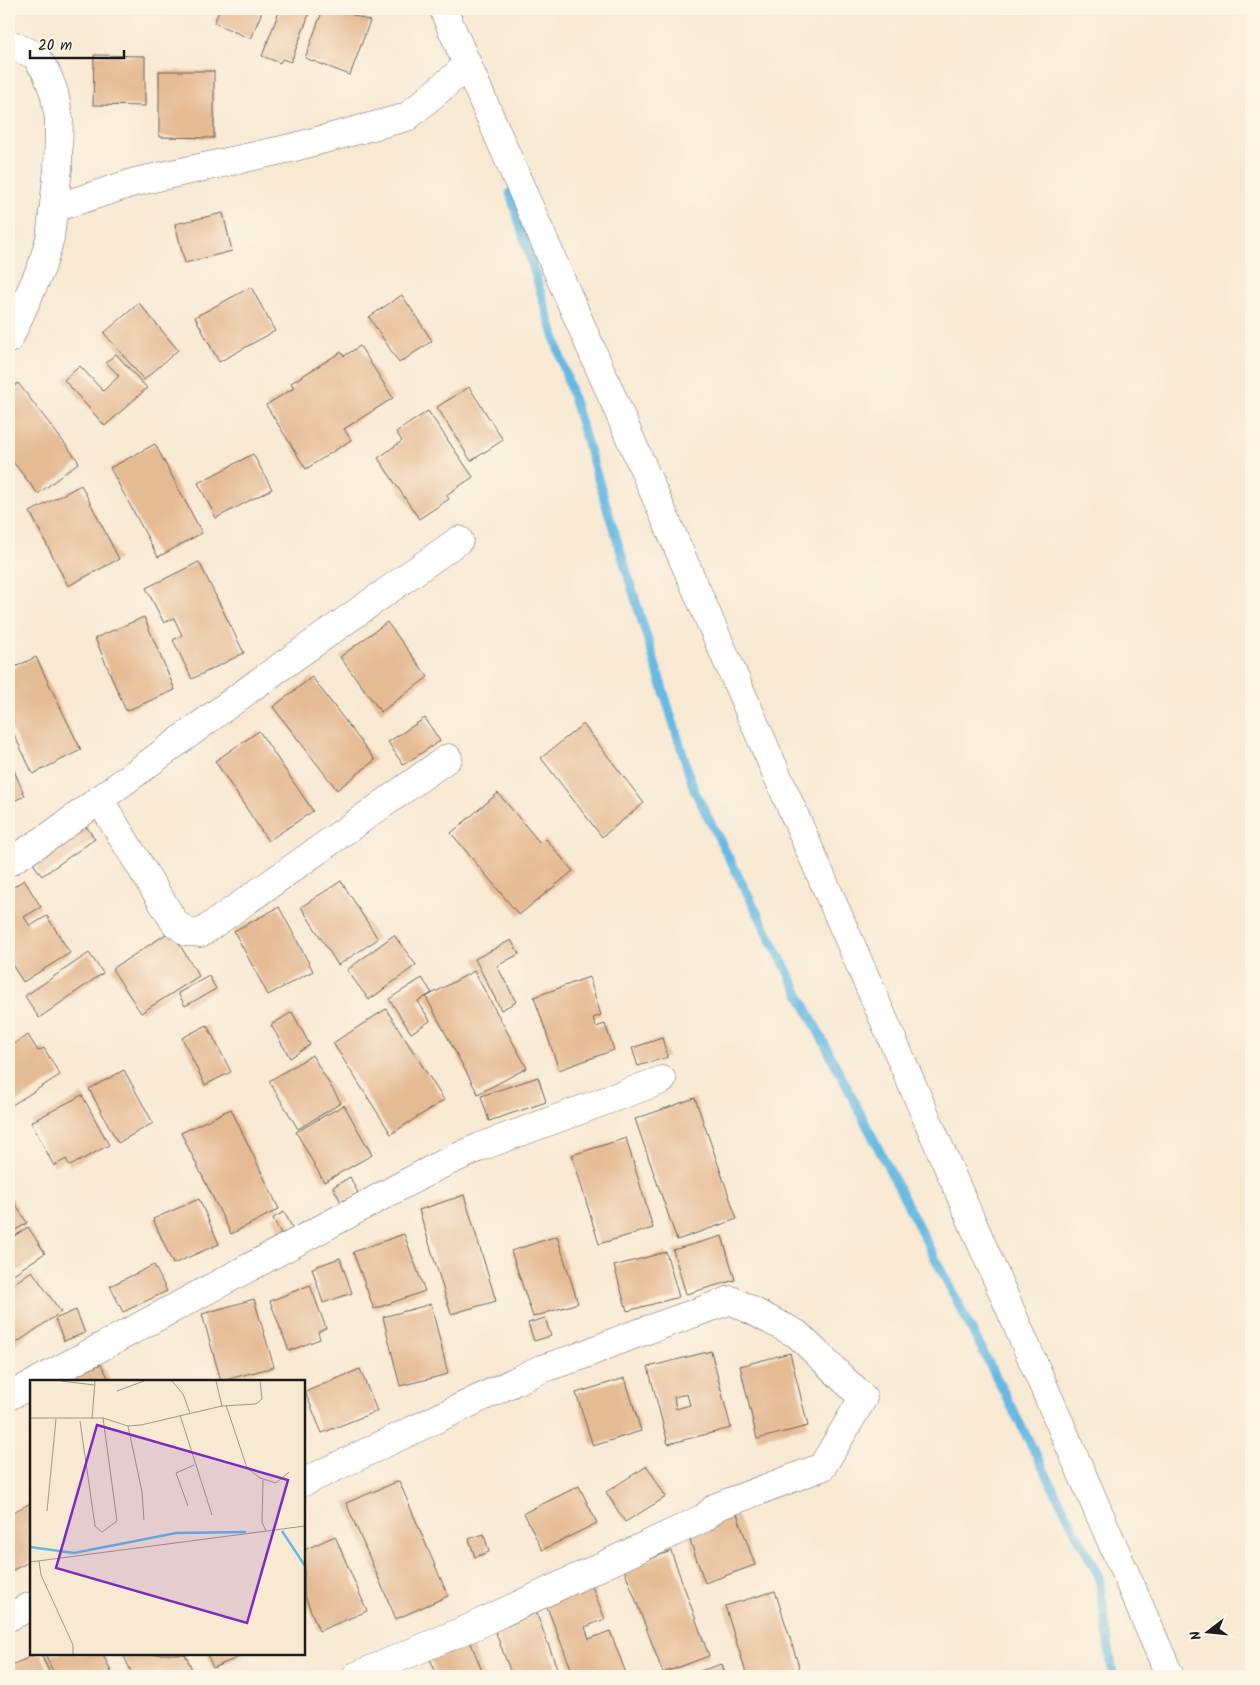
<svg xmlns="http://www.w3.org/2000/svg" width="1260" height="1685" viewBox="0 0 1260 1685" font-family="Kalam,sans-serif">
<rect width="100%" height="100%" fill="#fcf5e5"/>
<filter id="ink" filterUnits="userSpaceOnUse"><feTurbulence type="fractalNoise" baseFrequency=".02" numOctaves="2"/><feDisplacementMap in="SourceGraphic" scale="10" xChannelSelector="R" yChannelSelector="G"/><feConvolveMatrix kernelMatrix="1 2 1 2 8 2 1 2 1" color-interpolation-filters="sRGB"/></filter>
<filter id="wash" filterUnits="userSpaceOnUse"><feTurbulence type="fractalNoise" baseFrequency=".0096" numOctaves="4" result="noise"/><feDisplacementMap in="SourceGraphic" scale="20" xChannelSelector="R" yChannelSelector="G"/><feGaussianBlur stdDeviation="1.12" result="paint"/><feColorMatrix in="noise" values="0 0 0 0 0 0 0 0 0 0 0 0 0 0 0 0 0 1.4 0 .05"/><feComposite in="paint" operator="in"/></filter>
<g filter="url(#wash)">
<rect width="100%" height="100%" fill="#f8e9d3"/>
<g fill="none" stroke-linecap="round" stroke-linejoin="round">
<polyline stroke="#66b9e2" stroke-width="9" points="510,193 694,790 1099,1577 1113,1676"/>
</g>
<g id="blocks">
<g fill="#e5bb94" fill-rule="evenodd">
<polygon points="220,9 263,9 251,39 214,23"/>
<polygon points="280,9 311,9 291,62 282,59 280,63 262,56"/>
<polygon points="323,9 337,9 370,21 350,75 305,58"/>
<polygon points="94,55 145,56 145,106 93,105"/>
<polygon points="159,71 214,71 214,138 159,137"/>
<polygon points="223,213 232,251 185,263 175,224"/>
<polygon points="251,287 275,331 219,362 195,317"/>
<polygon points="402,295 432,341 399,363 369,317"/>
<polygon points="139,303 178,350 144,380 104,333"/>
<polygon points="360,346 393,398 344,429 351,440 306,469 266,405 294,388 291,383 341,352 344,356"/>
<polygon points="116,354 147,388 105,426 64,380 80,366 103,391 119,376 106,362"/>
<polygon points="18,383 79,462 38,494 9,457 9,390"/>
<polygon points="469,387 503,440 471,461 437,407"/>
<polygon points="428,411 473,477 446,495 449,499 419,519 378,458 402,441 396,432"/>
<polygon points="155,444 202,533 158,557 110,468"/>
<polygon points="253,454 272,489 216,518 198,483"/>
<polygon points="81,485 119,559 68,586 30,512"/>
<polygon points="199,562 244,653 192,679 173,640 182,635 174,618 164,623 146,588"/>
<polygon points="144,617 175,690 126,711 95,638"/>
<polygon points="387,622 428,677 381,712 340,657"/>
<polygon points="36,657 81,750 33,774 9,724 9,670"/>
<polygon points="312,677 375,760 337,790 273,707"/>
<polygon points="425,718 440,741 403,765 388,742"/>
<polygon points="583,724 644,803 602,837 541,758"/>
<polygon points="259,731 313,811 268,841 215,761"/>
<polygon points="9,759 25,796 9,803"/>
<polygon points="498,793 541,844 546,839 573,871 519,915 451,833"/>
<polygon points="85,825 95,839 42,876 32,862"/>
<polygon points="24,880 41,907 24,917 30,926 47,916 70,953 23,982 9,960 9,890"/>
<polygon points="341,881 378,939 338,965 301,907"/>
<polygon points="279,907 313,971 268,995 234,931"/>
<polygon points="171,931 199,976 141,1013 112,969"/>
<polygon points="394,935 416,965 369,1000 347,970"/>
<polygon points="511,940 519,954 497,966 516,1002 501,1010 475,959"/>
<polygon points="89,953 103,973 39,1018 25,996"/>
<polygon points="474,971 527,1068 478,1094 426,997"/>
<polygon points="209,976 216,989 185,1006 178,993"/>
<polygon points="589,977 601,1015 593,1018 596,1027 605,1024 614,1050 559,1070 534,997"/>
<polygon points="422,978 432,993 418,1001 430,1021 411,1033 389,999"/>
<polygon points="386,1009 444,1100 391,1134 333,1043"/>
<polygon points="292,1012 310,1045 290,1058 271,1025"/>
<polygon points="207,1025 231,1072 205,1085 182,1038"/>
<polygon points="28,1035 38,1051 44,1048 60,1075 9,1107 9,1047"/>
<polygon points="662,1038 668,1057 638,1066 632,1048"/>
<polygon points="312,1055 341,1103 298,1129 269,1081"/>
<polygon points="124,1070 153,1123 118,1143 89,1089"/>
<polygon points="538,1077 546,1102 489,1121 481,1096"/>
<polygon points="82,1095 109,1145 70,1166 66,1159 54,1166 31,1122"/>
<polygon points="695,1098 737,1219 677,1240 635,1119"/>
<polygon points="344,1105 372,1155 324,1182 296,1132"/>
<polygon points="231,1109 279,1209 231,1234 181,1133"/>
<polygon points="626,1138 653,1228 599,1244 572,1155"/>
<polygon points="350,1177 358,1193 341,1202 333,1187"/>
<polygon points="464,1195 496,1301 451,1314 419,1210"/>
<polygon points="11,1197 27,1223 9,1234 9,1198"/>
<polygon points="199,1199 219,1244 173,1264 153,1219"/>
<polygon points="284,1212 293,1229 281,1234 273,1218"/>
<polygon points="28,1227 45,1253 9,1277 9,1240"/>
<polygon points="404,1234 425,1291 374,1309 353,1252"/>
<polygon points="557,1236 578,1303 533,1317 511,1251"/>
<polygon points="722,1236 735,1280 686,1294 673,1250"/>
<polygon points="666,1252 679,1297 627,1311 614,1266"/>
<polygon points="340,1258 352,1293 323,1303 312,1268"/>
<polygon points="154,1265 167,1291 123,1312 110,1286"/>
<polygon points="32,1271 61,1312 9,1348 9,1287"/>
<polygon points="310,1285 326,1328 318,1332 320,1339 289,1351 270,1301"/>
<polygon points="254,1299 274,1367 221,1381 202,1314"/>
<polygon points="431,1304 448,1374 400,1386 383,1317"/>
<polygon points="76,1310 85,1333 64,1341 55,1319"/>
<polygon points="545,1318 551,1336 534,1341 528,1323"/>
<path d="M711,1351l20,77 -63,16 -20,-77zM687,1394l3,11 -14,4 -2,-12z"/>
<polygon points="790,1353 808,1426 757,1439 740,1366"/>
<polygon points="101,1364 110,1381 65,1381"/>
<polygon points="360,1369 377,1411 322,1433 305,1392"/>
<polygon points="625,1378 641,1431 593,1446 576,1393"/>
<polygon points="647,1466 666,1497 625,1522 606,1492"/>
<polygon points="399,1481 448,1596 396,1619 346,1503"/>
<polygon points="579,1486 597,1523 542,1550 524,1513"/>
<polygon points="31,1503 31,1561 9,1572 9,1514"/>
<polygon points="737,1514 755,1565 705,1583 687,1532"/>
<polygon points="484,1534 489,1552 475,1557 469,1539"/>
<polygon points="335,1536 367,1611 319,1631 304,1594 304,1550"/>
<polygon points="671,1551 709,1656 663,1673 624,1569"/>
<polygon points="591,1584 605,1619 585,1627 589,1639 610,1631 627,1676 574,1676 545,1602"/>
<polygon points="775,1591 802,1676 747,1676 725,1606"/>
<polygon points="535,1609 560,1676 512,1676 493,1625"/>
<polygon points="469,1638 484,1676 437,1676 428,1654"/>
<polygon points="37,1654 41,1654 51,1676 9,1676 9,1666"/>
<polygon points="45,1654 103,1654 113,1676 55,1676"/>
<polygon points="123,1654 185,1654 195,1676 133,1676"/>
<polygon points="207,1654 246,1654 213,1668"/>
<polygon points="722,1664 726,1676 684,1676"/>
</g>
</g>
</g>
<g filter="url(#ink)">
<use href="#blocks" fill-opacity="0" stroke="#69645c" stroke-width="1"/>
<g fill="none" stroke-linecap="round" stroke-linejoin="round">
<defs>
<g id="minor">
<polyline points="443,9 1170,1676"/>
<polyline points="9,44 35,55 46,72 54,92 59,119 58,169 50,238 42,266 9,339"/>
<polyline points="55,208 135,182 291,148 407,117 468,65"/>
<polyline points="99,799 175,923 187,932 201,933 448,758"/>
<polyline points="9,862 50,836 255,685 459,540"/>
<polyline points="38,1381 436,1167 480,1147 662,1080"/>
<polyline points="9,1396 31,1385"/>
<polyline points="304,1482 541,1369 578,1357 622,1339 731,1300 797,1334 863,1398 822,1467 716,1507 704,1518 472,1627 356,1676"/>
<polyline points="9,1617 31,1606"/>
</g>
</defs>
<use href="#minor" stroke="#69645c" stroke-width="29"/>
<use href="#minor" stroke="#fff" stroke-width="28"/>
</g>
</g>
<g transform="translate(30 1380)">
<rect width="275" height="275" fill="#f8e9d3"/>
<path fill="none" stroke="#66b9e2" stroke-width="2.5" d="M252,151l23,35M0,167l44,6 102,-20 70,-1"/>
<path fill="none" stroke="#a0978a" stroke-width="1" d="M31,1l33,4M142,1l11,13 7,19M186,1l6,25M87,11l27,-10M196,25l21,63 13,10 16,5 13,-11M150,35l32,100M0,38h73l25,8 13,-1 81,-19 34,-2 6,-5 -2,-18M62,39l3,-38M50,41l15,105 7,6 15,-11 -14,-103M98,46l14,66 2,28M233,100l-1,42 4,9M158,126l-12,-33 18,-8M17,131l9,-92M9,181l2,14 32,70v9M0,182l275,-36"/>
<path fill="#7b2cbf" fill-opacity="0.15" stroke="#7b2cbf" stroke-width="2.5" d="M67,45l191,55 -41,143 -191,-55z"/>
<rect width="275" height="275" fill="none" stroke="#1c1c1c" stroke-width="2.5"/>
</g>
<rect width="1260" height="1685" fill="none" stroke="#fcf5e5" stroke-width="30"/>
<g transform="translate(1208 1632) rotate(254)" stroke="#fcf5e5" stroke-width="4" paint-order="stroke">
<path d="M0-4L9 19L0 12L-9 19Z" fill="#1c1c1c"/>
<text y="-8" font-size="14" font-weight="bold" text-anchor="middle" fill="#1c1c1c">N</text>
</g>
<path d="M30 50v8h94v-8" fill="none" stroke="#1c1c1c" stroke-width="2.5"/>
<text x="38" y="50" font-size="15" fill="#1c1c1c" stroke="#fcf5e5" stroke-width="4" paint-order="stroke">20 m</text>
</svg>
